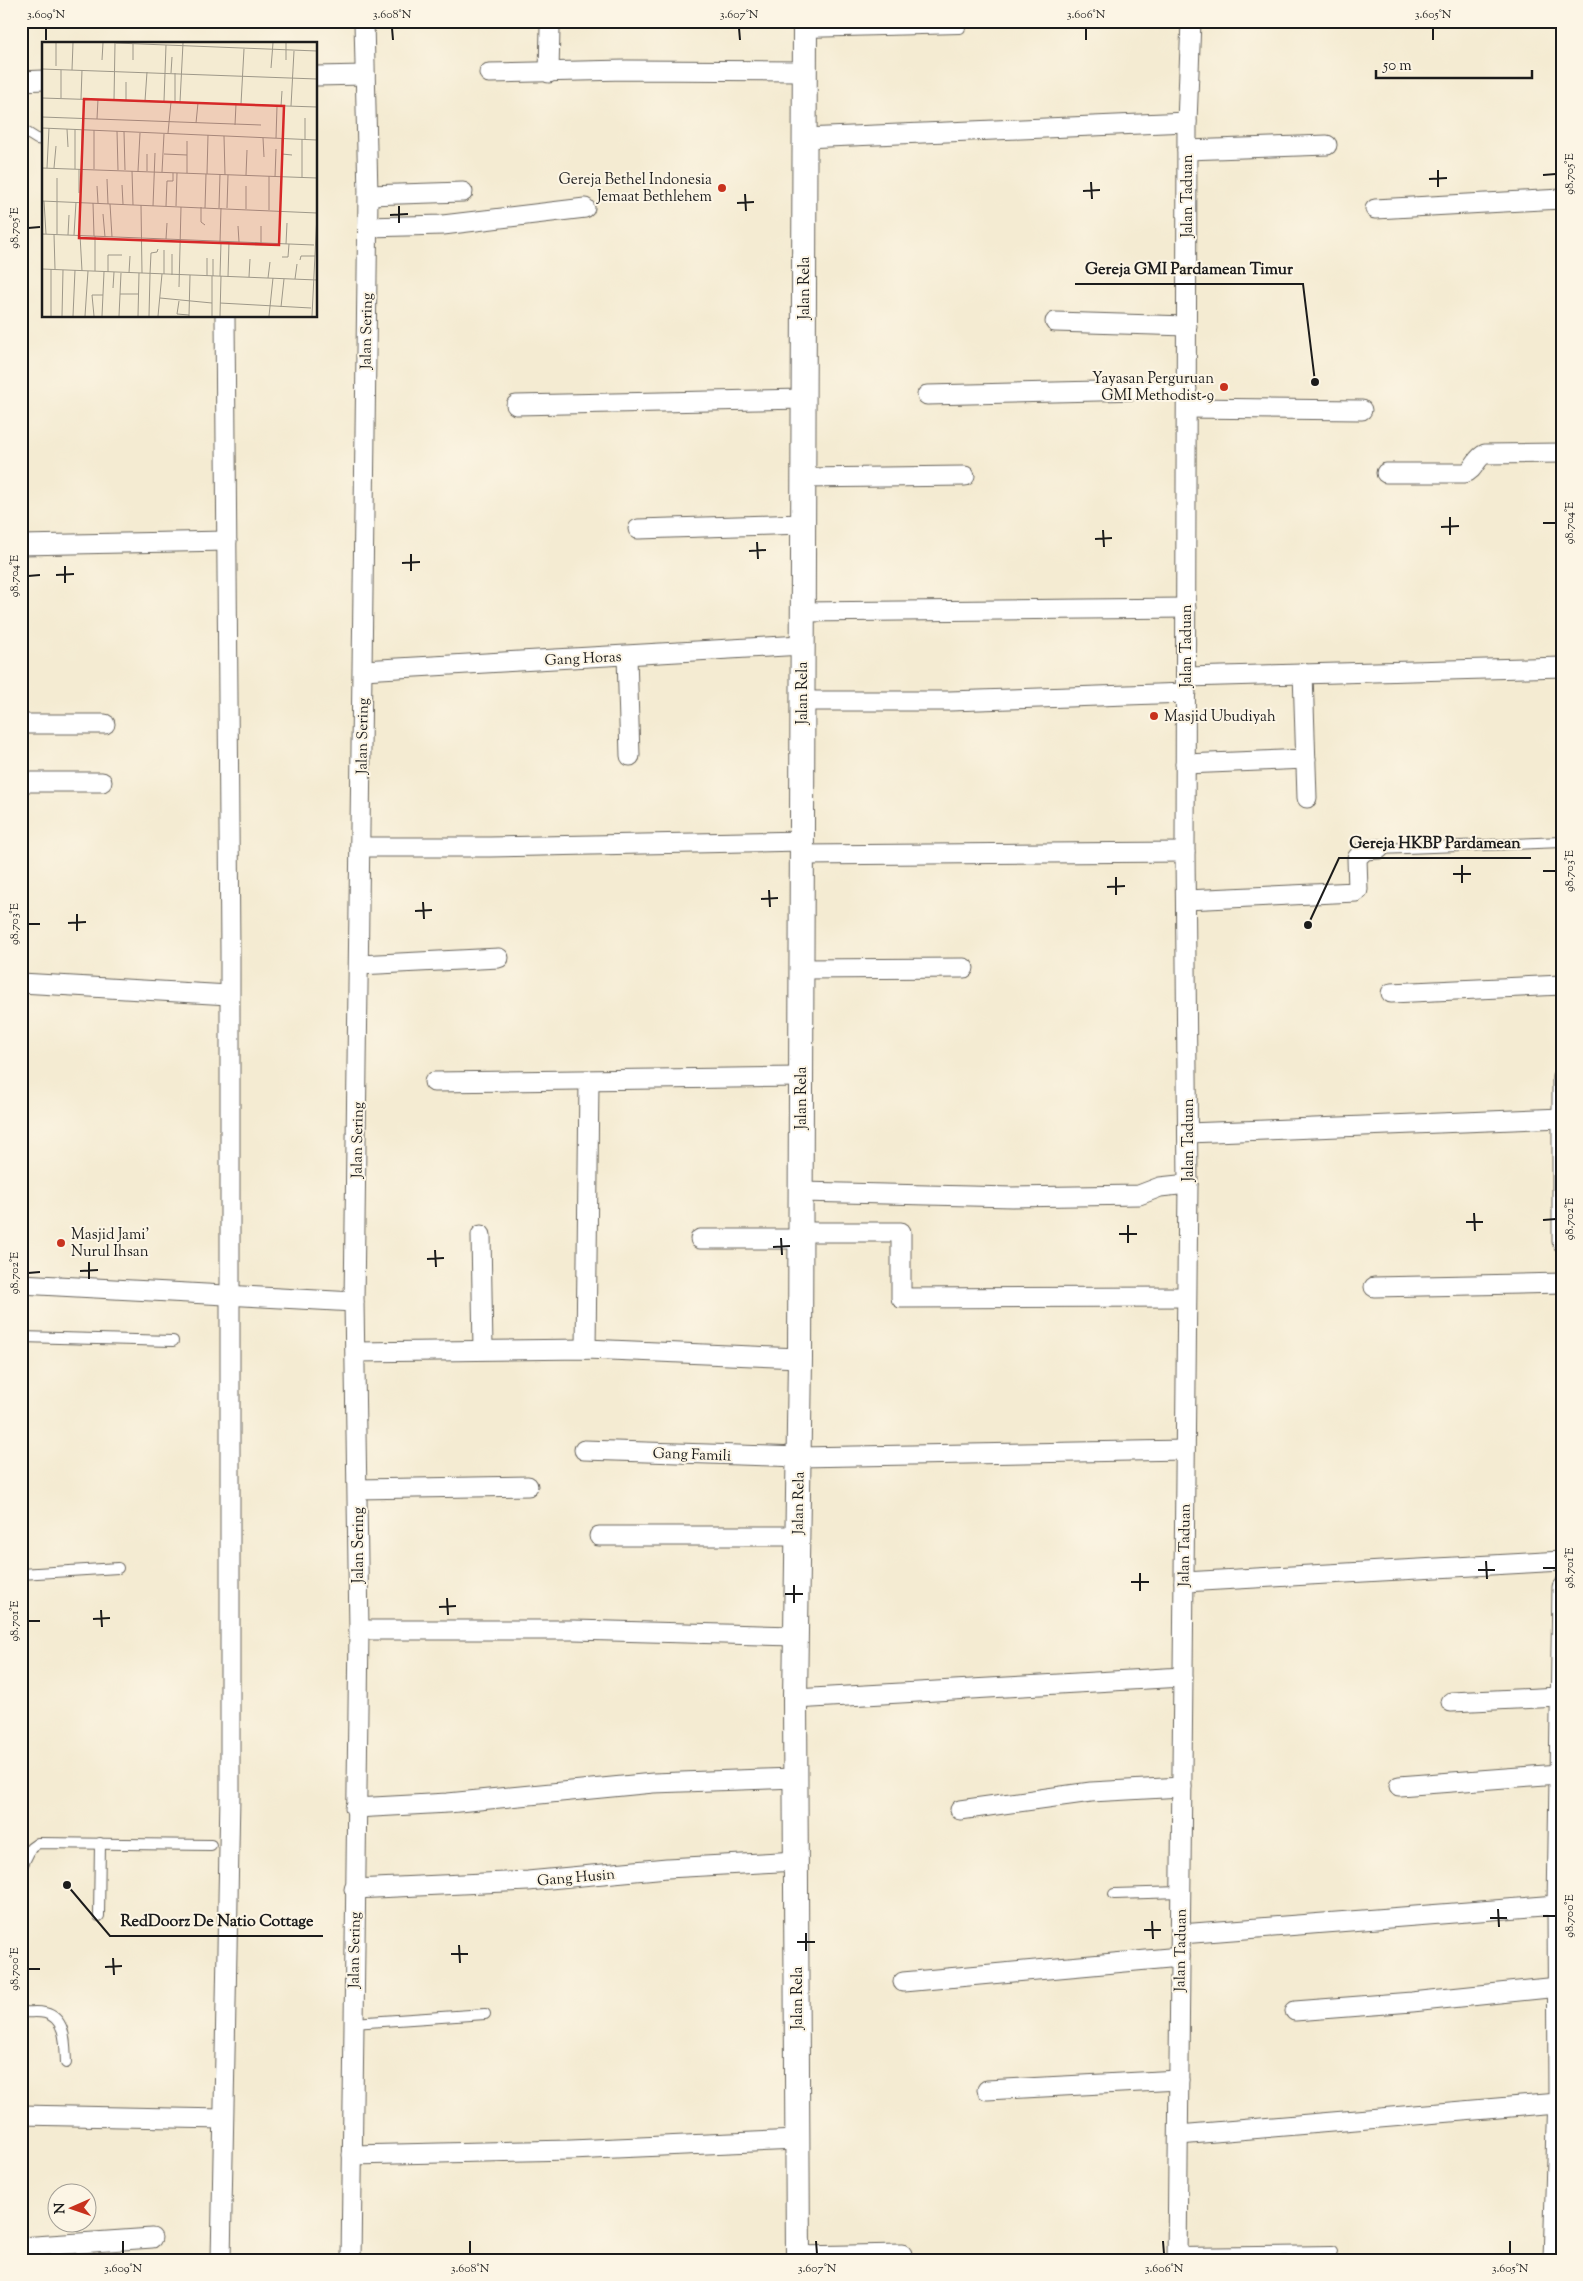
<svg xmlns="http://www.w3.org/2000/svg" width="1583" height="2281" viewBox="0 0 1583 2281" font-family="'Sorts Mill Goudy',serif">
<rect width="100%" height="100%" fill="#fcf5e5"/>
<filter id="ink" filterUnits="userSpaceOnUse"><feTurbulence type="fractalNoise" baseFrequency=".02" numOctaves="2"/><feDisplacementMap in="SourceGraphic" scale="10" xChannelSelector="R" yChannelSelector="G"/><feConvolveMatrix kernelMatrix="1 2 1 2 8 2 1 2 1" color-interpolation-filters="sRGB"/></filter>
<filter id="wash" filterUnits="userSpaceOnUse"><feTurbulence type="fractalNoise" baseFrequency=".0096" numOctaves="4" result="noise"/><feDisplacementMap in="SourceGraphic" scale="20" xChannelSelector="R" yChannelSelector="G"/><feGaussianBlur stdDeviation="1.12" result="paint"/><feColorMatrix in="noise" values="0 0 0 0 0 0 0 0 0 0 0 0 0 0 0 0 0 1.4 0 .05"/><feComposite in="paint" operator="in"/></filter>
<g filter="url(#wash)">
<rect width="100%" height="100%" fill="#f4ebd2"/>
</g>
<g filter="url(#ink)">
<g fill="none" stroke-linecap="round" stroke-linejoin="round">
<defs>
<g id="service">
<polyline points="805,32 960,28"/>
<polyline points="21,129 37,139 44,140"/>
<polyline points="1379,849 1562,842"/>
<polyline points="21,1337 173,1341"/>
<polyline points="21,1574 118,1568"/>
<polyline points="21,1868 31,1848 38,1843 211,1845"/>
<polyline points="1114,1894 1181,1892"/>
<polyline points="99,1916 100,1843"/>
<path d="M21,2012c8,1 16,-1 24,1 22,5 20,33 21,50"/>
<polyline points="353,2023 485,2014"/>
<polyline points="1177,2253 1333,2251"/>
</g>
<g id="minor">
<polyline points="489,73 626,70 804,71"/>
<polyline points="549,73 550,28"/>
<polyline points="316,76 365,75"/>
<polyline points="21,81 44,80"/>
<polyline points="804,138 1187,122"/>
<polyline points="1187,150 1327,145"/>
<polyline points="368,195 463,192"/>
<polyline points="1375,209 1562,199"/>
<polyline points="368,227 443,225 585,208"/>
<polyline points="1055,322 1187,326"/>
<polyline points="927,395 1187,389"/>
<polyline points="516,405 803,399"/>
<polyline points="1187,408 1362,410"/>
<path d="M1386,473h79c10,-3 10,-15 20,-19l77,-1"/>
<polyline points="803,478 965,476"/>
<polyline points="638,529 803,524"/>
<polyline points="21,545 227,541"/>
<polyline points="803,612 1186,608"/>
<polyline points="627,656 630,756"/>
<polyline points="363,670 802,645"/>
<polyline points="1303,673 1307,798"/>
<polyline points="1186,677 1562,667"/>
<polyline points="802,701 950,701 1186,693"/>
<polyline points="21,724 105,724"/>
<polyline points="1185,764 1306,759"/>
<polyline points="21,782 102,782"/>
<polyline points="361,847 490,847 802,841"/>
<polyline points="802,855 1185,852"/>
<polyline points="1186,900 1356,892 1358,890 1357,858 1365,850 1379,849"/>
<polyline points="359,965 499,958"/>
<polyline points="802,969 964,968"/>
<polyline points="21,983 229,995"/>
<polyline points="1391,993 1562,985"/>
<polyline points="1562,1077 1562,1242"/>
<polyline points="434,1082 801,1077"/>
<polyline points="1188,1133 1562,1118"/>
<polyline points="801,1192 1012,1197 1139,1195 1160,1187 1188,1184"/>
<polyline points="800,1232 901,1232 901,1298 1186,1297"/>
<polyline points="481,1235 483,1349"/>
<polyline points="700,1239 800,1239"/>
<polyline points="21,1284 354,1302"/>
<polyline points="1374,1287 1562,1283"/>
<polyline points="586,1349 589,1081"/>
<polyline points="356,1352 586,1349 800,1358"/>
<polyline points="584,1450 799,1457 1185,1450"/>
<polyline points="358,1489 528,1486"/>
<polyline points="599,1536 797,1536"/>
<polyline points="1184,1582 1562,1561"/>
<polyline points="359,1630 574,1630 795,1636"/>
<polyline points="795,1699 1183,1677"/>
<polyline points="1451,1702 1559,1697"/>
<polyline points="1399,1786 1559,1774"/>
<polyline points="355,1808 448,1803 653,1783 795,1778"/>
<polyline points="960,1810 1091,1792 1182,1787"/>
<polyline points="354,1889 528,1881 667,1868 797,1861"/>
<polyline points="1181,1934 1557,1905"/>
<polyline points="903,1982 1180,1957"/>
<polyline points="1295,2011 1412,2002 1558,1987"/>
<polyline points="987,2090 1179,2080"/>
<polyline points="21,2115 223,2119"/>
<polyline points="1179,2135 1557,2103"/>
<polyline points="352,2155 571,2150 797,2140"/>
<polyline points="21,2247 152,2238"/>
<polyline points="798,2256 902,2254"/>
<polyline points="221,2260 230,1796 230,953 225,316"/>
<polyline points="351,2260 359,1630 354,1302 368,195 364,21"/>
<polyline points="1177,2260 1188,1184 1185,852 1187,122 1191,21"/>
<polyline points="1553,2260 1558,2094 1557,1905 1562,1587"/>
</g>
<polyline id="tertiary" points="798,2260 795,1699 800,1358 805,21"/>
</defs>
<use href="#service" stroke="#68645c" stroke-width="12"/>
<use href="#minor" stroke="#68645c" stroke-width="21"/>
<use href="#tertiary" stroke="#68645c" stroke-width="26"/>
<use href="#service" stroke="#fff" stroke-width="10"/>
<use href="#minor" stroke="#fff" stroke-width="19"/>
<use href="#tertiary" stroke="#fff" stroke-width="24"/>
</g>
</g>
<path fill="none" stroke="#1c1c1c" stroke-width="2" d="M46,28v12M392,28l1,12M739,28l1,12M1086,28v12M1433,28v12M1438,170v17M1543,175l13,-1M1429,179l18,-1M1091,182l1,17M1083,191l17,-1M745,194l1,17M737,203l17,-1M399,206v17M390,215l18,-1M28,228l12,-1M1450,517v18M1543,523h13M1441,527l18,-1M1103,530l1,17M1095,539l17,-1M757,542l1,17M749,551l17,-1M411,554v17M402,563l18,-1M65,566v17M56,575l18,-1M28,576l12,-1M1462,865v18M1543,871h13M1453,874h18M1116,877v18M1107,887l18,-1M769,890l1,17M761,899l17,-1M423,902l1,17M415,911l17,-1M77,914v17M68,923l18,-1M28,924h12M1474,1213l1,18M1543,1220l13,-1M1466,1222h17M1128,1225v18M1119,1234h18M781,1238l1,17M773,1247l17,-1M435,1250l1,17M427,1259l17,-1M89,1262v17M80,1271l18,-1M28,1273l12,-1M1486,1561l1,18M1543,1568h13M1478,1570h17M1140,1573v18M1131,1582h18M794,1585v18M785,1594h18M447,1598l1,17M439,1607l17,-1M101,1610l1,17M93,1619l17,-1M28,1621h12M1498,1909l1,18M1543,1916h13M1490,1918h17M1152,1921l1,18M1144,1930h17M806,1933v18M797,1942h18M459,1945l1,18M451,1954h17M113,1958l1,17M105,1967l17,-1M28,1969h12M123,2241v13M470,2241v13M816,2241l1,13M1163,2241l1,13M1510,2241v13"/>
<g fill="#c8321e" stroke="#fcf5e5" stroke-width="2">
<circle cx="722" cy="188" r="5"/>
<circle cx="1224" cy="387" r="5"/>
<circle cx="1154" cy="716" r="5"/>
<circle cx="61" cy="1243" r="5"/>
</g>
<g text-anchor="middle" stroke-width="4" stroke-linejoin="round" paint-order="stroke">
<g font-size="15" fill="#1c1c1c" stroke="#fcf5e5" text-anchor="end">
<text x="712" y="184">Gereja Bethel Indonesia<tspan x="712" dy="17">Jemaat Bethlehem</tspan></text>
<text x="1214" y="383">Yayasan Perguruan<tspan x="1214" dy="17">GMI Methodist-9</tspan></text>
<text x="1164" y="721" text-anchor="start">Masjid Ubudiyah</text>
<text x="71" y="1239" text-anchor="start">Masjid Jami'<tspan x="71" dy="17">Nurul Ihsan</tspan></text>
</g>
<g font-size="15" fill="#1c1c1c" stroke="#fcf5e5">
<text transform="translate(1187 196) rotate(-90)" y="5">Jalan Taduan</text>
<text transform="translate(804 288) rotate(-90)" y="5">Jalan Rela</text>
<text transform="translate(366 331) rotate(-89)" y="5">Jalan Sering</text>
<text transform="translate(1186 646) rotate(-90)" y="5">Jalan Taduan</text>
<text transform="translate(583 658) rotate(-3)" y="5">Gang Horas</text>
<text transform="translate(802 693) rotate(-90)" y="5">Jalan Rela</text>
<text transform="translate(362 736) rotate(-89)" y="5">Jalan Sering</text>
<text transform="translate(801 1098) rotate(-90)" y="5">Jalan Rela</text>
<text transform="translate(357 1140) rotate(-89)" y="5">Jalan Sering</text>
<text transform="translate(1188 1140) rotate(-90)" y="5">Jalan Taduan</text>
<text transform="translate(692 1454) rotate(2)" y="5">Gang Famili</text>
<text transform="translate(798 1503) rotate(-89)" y="5">Jalan Rela</text>
<text transform="translate(358 1545) rotate(-90)" y="5">Jalan Sering</text>
<text transform="translate(1184 1545) rotate(-89)" y="5">Jalan Taduan</text>
<text transform="translate(576 1877) rotate(-5)" y="5">Gang Husin</text>
<text transform="translate(354 1950) rotate(-89)" y="5">Jalan Sering</text>
<text transform="translate(1180 1950) rotate(-89)" y="5">Jalan Taduan</text>
<text transform="translate(797 1998) rotate(-90)" y="5">Jalan Rela</text>
</g>
</g>
<g transform="translate(42 42)">
<rect width="275" height="275" fill="#f4ebd2"/>
<path fill="none" stroke="#9e9889" stroke-width="1" d="M74,1l201,8M60,18l1,-17M91,18v-16M244,18v-17M14,24v-23M229,26l2,-25M0,27l275,10M19,28v28M30,28l1,-27M129,31l1,-16M0,56l275,9M39,57l1,-29M72,58l1,-57M84,58v-18M103,59l2,-29M122,59l2,-56M133,60v-29M138,60l3,-59M199,62l3,-55M239,64l1,-15M249,64l3,-55M0,75l219,8M55,77l1,-20M154,81l2,-20M193,83l1,-21M0,86l275,12M25,87l1,18M33,87v40M75,89l1,39M82,90l1,38M126,91l3,-31M182,94l1,39M221,96l1,19M234,96l1,-32M240,96v16l10,1M263,97v-21M40,109v-21M122,112l23,1M0,126l275,10M5,126l2,-40M12,126l2,-22M37,127v24M52,127v-39M90,129l1,34M96,129l2,-38M105,129v-17M120,130l2,-38M145,131v-32M165,132l1,-39M204,133l1,-25M227,134v34M233,135l1,-28M15,136v56M260,136v-39M65,137l1,25M80,143l1,19M55,144l1,17M0,159l275,12M2,159l2,33M51,161l1,33M68,162l2,33M99,163l1,68M111,164l2,-53M124,164l1,-25h6v-8M134,164l1,-33M159,165v15l4,3M163,166l1,-34M177,166l1,-34M185,166l1,-33M204,167v-23M61,172l2,23M196,184l1,16M219,184v17M0,192l272,11M12,192l1,35M26,193l1,-20M32,193l2,-33M38,193l2,36M124,197l1,-16M178,200l1,-34M244,202l1,-21M130,212v21M240,215h6l1,-13M258,218l1,-4h14M0,227l275,11M53,229v-35M66,230v-17h14M87,231l1,-17M108,232l1,-21 6,-1 1,-3M122,232v-24M165,234v-18M170,234v40M171,234v-17M178,234l1,-34M186,235l1,-35M207,235l1,-18M226,236l2,-16M253,237l2,-15M137,245l2,-80M71,246l1,-16M78,252h18M118,256l52,5M137,259l-2,13 12,1M178,261l91,5M239,265l3,-28M9,274v-47M20,274l1,-46M31,274l2,-46M43,274l3,-45M52,274l-2,-21h11M60,274l2,-44M77,274l2,-43M96,274l1,-43M107,274l1,-42M116,274l4,-42M147,274l1,-41M178,274l1,-40M227,274l4,-38M270,274l5,-102"/>
<path fill="#d62828" fill-opacity="0.15" stroke="#d62828" stroke-width="2.5" d="M42,57l200,7 -5,139 -200,-7z"/>
<rect width="275" height="275" fill="none" stroke="#1c1c1c" stroke-width="2.5"/>
</g>
<path fill="none" stroke="#1c1c1c" stroke-width="2" d="M1315 382L1303 284H1075M1308 925L1339 858H1531M67 1885L110 1936H323"/>
<g fill="#1c1c1c" stroke="#fcf5e5" stroke-width="2">
<circle cx="1315" cy="382" r="5"/>
<circle cx="1308" cy="925" r="5"/>
<circle cx="67" cy="1885" r="5"/>
</g>
<g font-size="16" text-anchor="middle" font-weight="bold" fill="#1c1c1c" stroke="#fcf5e5" stroke-width="4" stroke-linejoin="round" paint-order="stroke">
<text x="1189" y="274">Gereja GMI Pardamean Timur</text>
<text x="1435" y="848">Gereja HKBP Pardamean</text>
<text x="217" y="1926">RedDoorz De Natio Cottage</text>
</g>
<rect width="1583" height="2281" fill="none" stroke="#fcf5e5" stroke-width="55"/>
<g transform="translate(72 2208) rotate(268)"><circle r="24" fill="#fcf5e5" stroke="#a29e95"/>
<path d="M0-4L9 19L0 12L-9 19Z" fill="#c8321e"/>
<text y="-8" font-size="14" font-weight="bold" text-anchor="middle" fill="#1c1c1c">N</text>
</g>
<path d="M1376 70v8h156v-8" fill="none" stroke="#1c1c1c" stroke-width="2.5"/>
<text x="1383" y="70" font-size="15" fill="#1c1c1c" stroke="#fcf5e5" stroke-width="4" paint-order="stroke">50 m</text>
<rect x="28" y="28" width="1528" height="2226" fill="none" stroke="#1c1c1c" stroke-width="2"/>
<g font-size="12" text-anchor="middle" fill="#1c1c1c">
<text x="46" y="18">3.609°N</text>
<text x="392" y="18">3.608°N</text>
<text x="739" y="18">3.607°N</text>
<text x="1086" y="18">3.606°N</text>
<text x="1433" y="18">3.605°N</text>
<text transform="translate(1569 174) rotate(-90)" y="4">98.705°E</text>
<text transform="translate(14 228) rotate(-90)" y="4">98.705°E</text>
<text transform="translate(1569 523) rotate(-90)" y="4">98.704°E</text>
<text transform="translate(14 576) rotate(-90)" y="4">98.704°E</text>
<text transform="translate(1569 871) rotate(-90)" y="4">98.703°E</text>
<text transform="translate(14 924) rotate(-90)" y="4">98.703°E</text>
<text transform="translate(1569 1219) rotate(-90)" y="4">98.702°E</text>
<text transform="translate(14 1273) rotate(-90)" y="4">98.702°E</text>
<text transform="translate(1569 1568) rotate(-90)" y="4">98.701°E</text>
<text transform="translate(14 1621) rotate(-90)" y="4">98.701°E</text>
<text transform="translate(1569 1916) rotate(-90)" y="4">98.700°E</text>
<text transform="translate(14 1969) rotate(-90)" y="4">98.700°E</text>
<text x="123" y="2272">3.609°N</text>
<text x="470" y="2272">3.608°N</text>
<text x="817" y="2272">3.607°N</text>
<text x="1164" y="2272">3.606°N</text>
<text x="1510" y="2272">3.605°N</text>
</g>
</svg>
